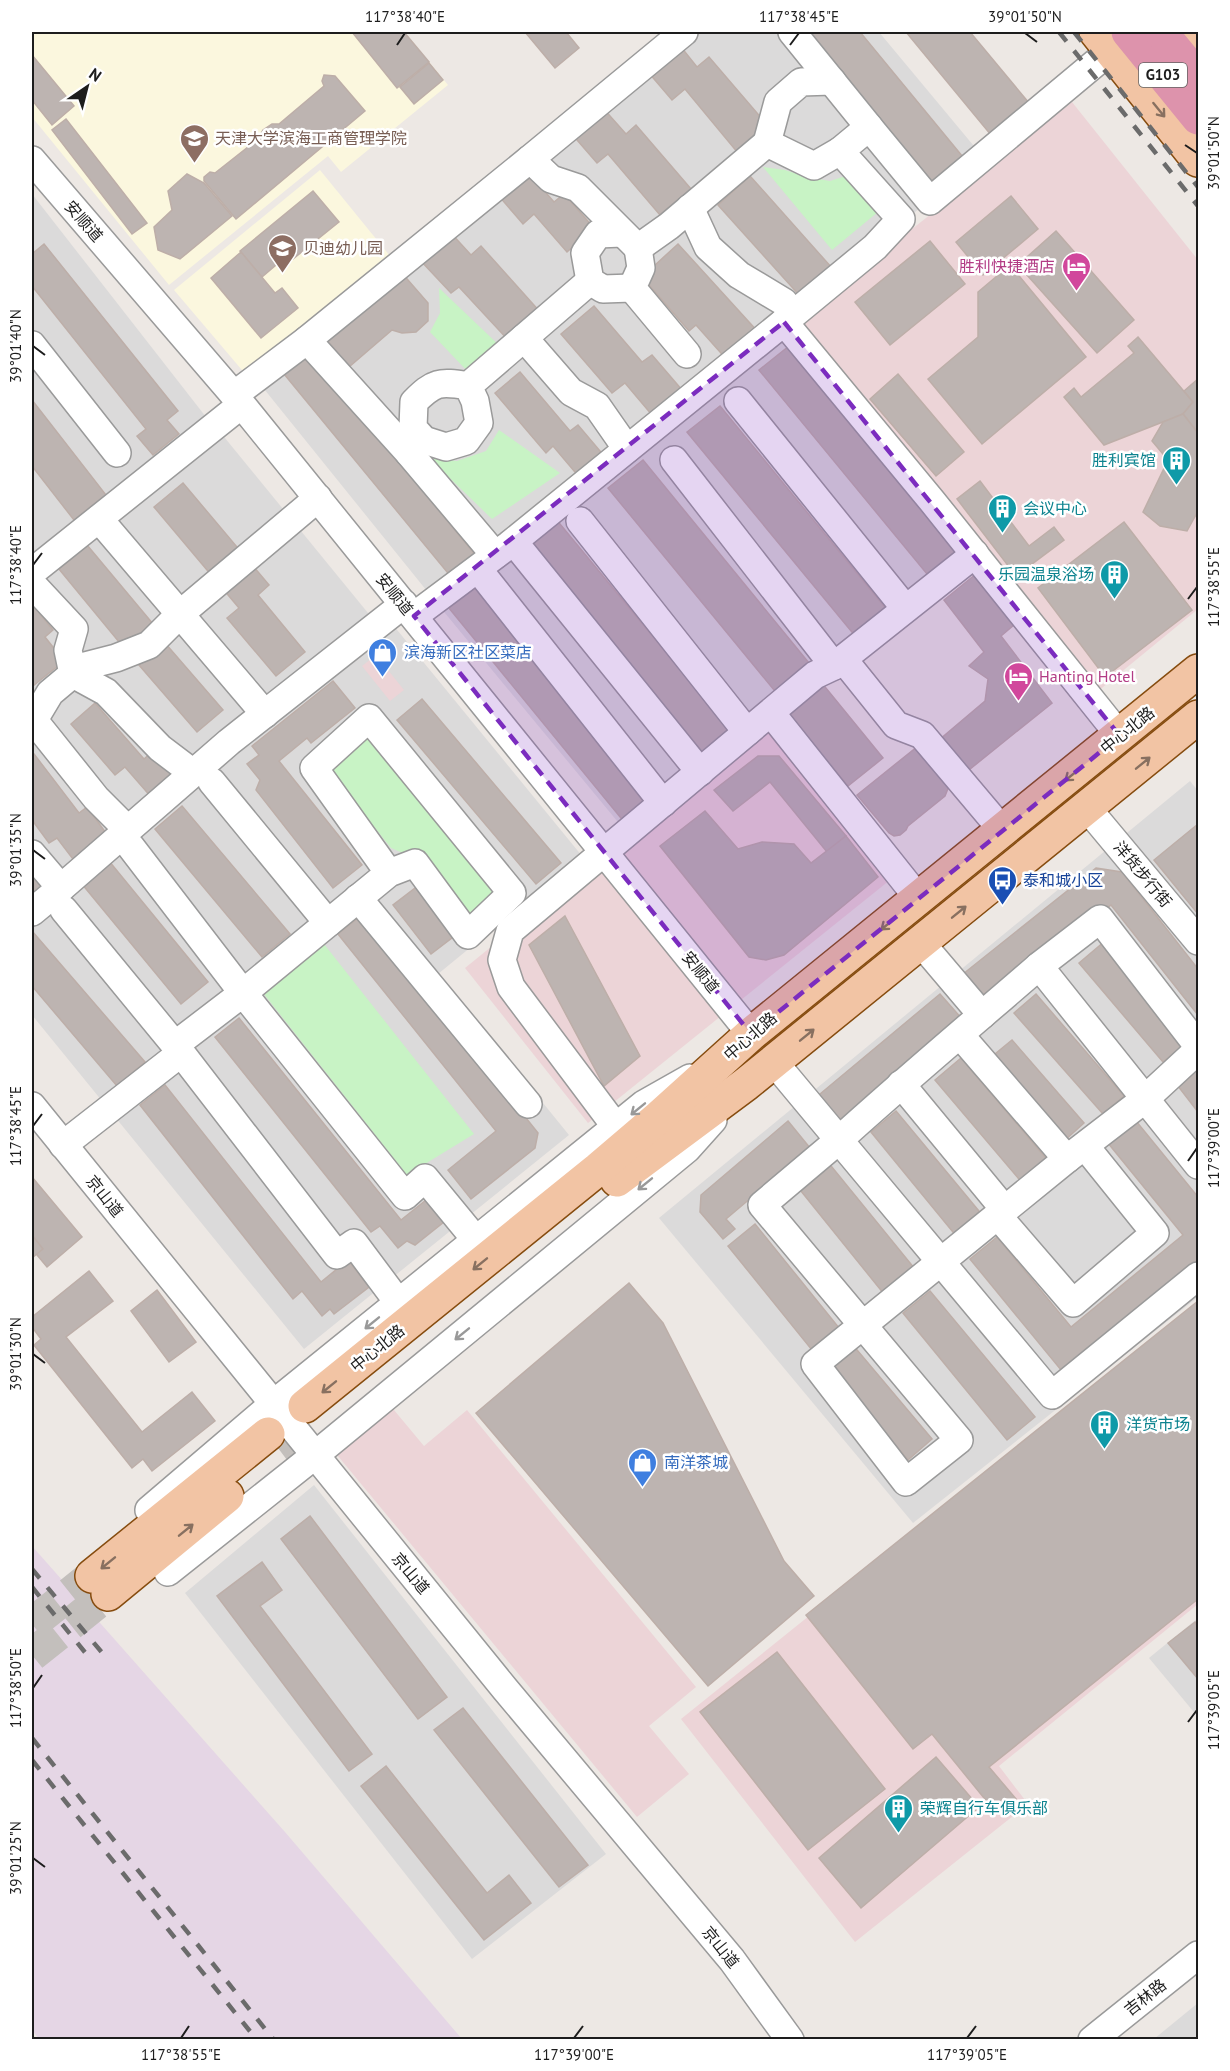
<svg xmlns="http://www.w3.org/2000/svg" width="1230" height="2071" viewBox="0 0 1230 2071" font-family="'PT Sans','Noto Sans SC',sans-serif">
<rect width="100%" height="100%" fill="#ede8e4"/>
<g fill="#dbdada">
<polygon points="664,32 879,32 983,157 451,588 784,322 969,552 627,833 435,601 256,379"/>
<polygon points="32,194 213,426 32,567"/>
<polygon points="216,427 377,624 32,903 32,576"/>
<polygon points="389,620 582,856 438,974 569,1135 304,1349 32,1015 32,910"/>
<polygon points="1190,781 1198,791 1198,1297 913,1523 659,1218"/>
<polygon points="314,1485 606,1854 472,1959 185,1593"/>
<polygon points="1198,1618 1198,1717 1149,1658"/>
<polygon points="1198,2003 1198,2039 1154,2039"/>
</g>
<g fill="#ecd4d7">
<polygon points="1072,102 1198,260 1198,609 1097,692 795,322"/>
<polygon points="376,655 404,690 390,701 362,666"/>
<polygon points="765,725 890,880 588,1123 465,968"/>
<polygon points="1198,1303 1198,1604 999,1766 1028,1804 855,1942 681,1719"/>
<polygon points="384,1398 424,1446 467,1410 696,1687 649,1726 689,1774 637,1817 328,1444"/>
</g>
<polygon fill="#e5d6e5" points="32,1546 285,1832 462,2039 39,2039 32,2030"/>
<g fill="#fbf7de">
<polygon points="32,32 405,32 448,85 341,172 328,156 169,285 32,117"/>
<polygon points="320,170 390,256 247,376 174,290"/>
</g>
<g fill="#c8f3c5">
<polygon points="763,167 785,170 806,177 830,181 852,174 884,207 832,250"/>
<polygon points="439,288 502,348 470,374 430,332 440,313"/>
<polygon points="499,430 560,473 492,519 429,458 457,461 486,451"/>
<polygon points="369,732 506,890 465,923 412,857 391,848 326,767"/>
<polygon points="324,944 474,1134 407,1175 263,993"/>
</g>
<g fill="#bdb4b1" stroke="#bdaea8" stroke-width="1.5">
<polygon points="352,32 404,32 429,62 397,88"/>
<polygon points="525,32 566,32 579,48 555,68"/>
<polygon points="804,32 860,32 967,162 934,189"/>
<polygon points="906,32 970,32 1029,103 991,135"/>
<polygon points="681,47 697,67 709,57 769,127 738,153 685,89 672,100 649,73"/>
<polygon points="32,55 74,106 52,125 32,100"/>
<polygon points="429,63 443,80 414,104 400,87"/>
<polygon points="324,75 335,76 365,111 236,219 204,181 204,177 210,172 215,173 258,139 263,130 272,124 279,124 324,86 322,81"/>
<polygon points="602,107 626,134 636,125 691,189 660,215 608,154 597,163 571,133"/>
<polygon points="66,119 147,223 132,234 52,130"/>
<polygon points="527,171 554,202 564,194 594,228 567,252 534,214 523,224 499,196"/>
<polygon points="187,174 204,183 232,216 180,259 158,250 154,227 172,210 168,191"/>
<polygon points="750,176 832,268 800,296 718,205"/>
<polygon points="313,191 339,222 293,259 289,254 262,277 240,251"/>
<polygon points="1011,196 1038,229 983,275 956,242"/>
<polygon points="1056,231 1134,320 1097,353 1018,265"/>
<polygon points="450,232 471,255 481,246 541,313 510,342 459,287 451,293 420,260"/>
<polygon points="930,241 965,284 890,345 855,302"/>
<polygon points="44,244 178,411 167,420 179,434 153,455 137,436 146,429 32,286 32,254"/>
<polygon points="678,244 759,333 728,361 696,325 689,331 642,277"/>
<polygon points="241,252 275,293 282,288 298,308 261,338 211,278"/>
<polygon points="1010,265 1086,357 982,444 928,379 978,337 978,292"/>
<polygon points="401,272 428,303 428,321 416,332 402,333 392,330 349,367 324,337"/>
<polygon points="594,306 642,362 652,355 682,390 652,415 625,383 612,393 561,334"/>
<polygon points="1138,337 1193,402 1183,414 1104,445 1064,397 1074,388 1081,397 1134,353 1128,346"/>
<polygon points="794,342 966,551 932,580 759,370"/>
<polygon points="306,348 477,557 452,578 280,369"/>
<polygon points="520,372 570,431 578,425 605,457 580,478 553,446 546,453 495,393"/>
<polygon points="898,374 964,452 936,476 870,399"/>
<polygon points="1198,379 1198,433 1183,414 1193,402 1184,391"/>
<polygon points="32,400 106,495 74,520 32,466"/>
<polygon points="720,406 888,611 856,637 687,432"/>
<polygon points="1183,414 1198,433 1198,511 1187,531 1160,526 1143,512 1168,460 1152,441 1163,422"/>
<polygon points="643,460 813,668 779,696 608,488"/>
<polygon points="980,481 1029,546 1054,527 1064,540 1016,576 957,499"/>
<polygon points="183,483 269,585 258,595 305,652 276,676 227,618 239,608 154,507"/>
<polygon points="555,518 731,731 702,755 525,542"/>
<polygon points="1124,522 1192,610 1105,677 1038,588"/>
<polygon points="87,545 153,624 124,648 59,569"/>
<polygon points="982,569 1021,619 1001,636 1052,703 949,786 945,796 908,826 906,830 900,835 894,836 889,833 857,795 928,738 933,745 985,701 988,679 969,666 984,652 944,600"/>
<polygon points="476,586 652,801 625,823 449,608"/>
<polygon points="32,604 53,630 45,637 64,661 33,686"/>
<polygon points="165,643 223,710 197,732 139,665"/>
<polygon points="333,681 355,708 311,743 307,738 279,761 362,865 333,888 256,790 260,780 247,764 259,755 252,746"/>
<polygon points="821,682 883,758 848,786 785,711"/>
<polygon points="422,699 561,863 536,884 397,720"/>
<polygon points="95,703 144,759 154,750 177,777 152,798 125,767 115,775 71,724"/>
<polygon points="34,754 79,813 87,807 109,837 76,863 57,838 49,843 32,820 32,755"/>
<polygon points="758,756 779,756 846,836 827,852 770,782 733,811 714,790"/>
<polygon points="182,806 290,934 262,957 155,829"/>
<polygon points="705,811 738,849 762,842 794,844 811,863 846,836 878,877 784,955 766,960 749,957 660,846"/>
<polygon points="1198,824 1198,914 1154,860"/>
<polygon points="109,861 208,982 181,1004 82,884"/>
<polygon points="1096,868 1122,872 1198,969 1198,1015 1111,905 987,1004 963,974"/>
<polygon points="32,874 49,895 32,909"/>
<polygon points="419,885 457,934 431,954 393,905"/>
<polygon points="363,914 538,1133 535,1148 471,1199 448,1170 496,1131 338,934"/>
<polygon points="565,916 640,1056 604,1086 529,945"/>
<polygon points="32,931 145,1062 117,1086 32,986"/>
<polygon points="1105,941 1189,1041 1163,1062 1079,963"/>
<polygon points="940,994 963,1020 837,1126 814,1099"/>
<polygon points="1036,994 1124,1096 1103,1114 1014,1013"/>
<polygon points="239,1018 401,1220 426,1200 444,1222 415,1245 407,1241 398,1248 380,1226 371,1232 215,1037"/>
<polygon points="1012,1040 1084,1123 1063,1142 990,1058"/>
<polygon points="961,1058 1050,1163 1024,1185 935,1080"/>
<polygon points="1198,1062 1198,1112 1174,1081"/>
<polygon points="165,1085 321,1282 348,1260 369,1287 334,1314 330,1309 322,1316 302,1291 293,1299 140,1105"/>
<polygon points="896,1111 983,1216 957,1237 871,1132"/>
<polygon points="788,1121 810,1148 726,1219 735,1229 723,1239 700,1212 701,1195"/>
<polygon points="1136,1121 1198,1197 1198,1269 1066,1376 970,1259 997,1237 1071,1327 1183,1235 1108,1143"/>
<polygon points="827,1161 919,1274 888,1299 797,1186"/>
<polygon points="32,1177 82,1237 47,1267 32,1249"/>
<polygon points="755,1224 839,1328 812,1350 728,1246"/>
<polygon points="32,1235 43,1249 32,1258"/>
<polygon points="89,1271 113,1301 66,1337 142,1432 192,1392 215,1421 152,1471 143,1459 132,1468 34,1345 41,1339 32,1327 32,1317"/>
<polygon points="629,1283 663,1323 784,1561 814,1596 708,1686 476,1413"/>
<polygon points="157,1290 196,1342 169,1362 131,1311"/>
<polygon points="930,1291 1035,1417 1007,1440 903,1313"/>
<polygon points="1198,1301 1198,1599 989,1767 1016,1799 997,1814 932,1734 913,1749 806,1615"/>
<polygon points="852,1344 932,1439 908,1460 828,1365"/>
<polygon points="310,1516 447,1697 418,1719 281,1539"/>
<polygon points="262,1562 282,1590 260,1606 372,1754 349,1771 217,1596"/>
<polygon points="1195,1622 1198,1627 1198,1679 1168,1643"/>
<polygon points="777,1652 885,1789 808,1850 700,1712"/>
<polygon points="463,1708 588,1865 559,1887 434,1730"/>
<polygon points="936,1757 979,1807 861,1908 819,1858"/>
<polygon points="386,1766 487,1893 509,1875 531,1903 484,1940 361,1786"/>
</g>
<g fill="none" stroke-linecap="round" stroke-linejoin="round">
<g stroke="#c3bfbc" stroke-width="33" stroke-dasharray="33 16" stroke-linecap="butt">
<polyline points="281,1452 318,1424"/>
<polyline points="32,1624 92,1576"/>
<polyline points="32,1655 108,1594"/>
</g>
<defs>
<g id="minor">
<polyline points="684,32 530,159 551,179 578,188 638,248 669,226 767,143 814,166 840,151"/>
<polyline points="792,32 869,127"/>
<polyline points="767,143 778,102 801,82 832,81"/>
<polyline points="32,160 234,395 751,1034"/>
<polyline points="690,208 708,247 739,275 784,302 793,314"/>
<polyline points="622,233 598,234 585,253 590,281 603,289 632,288"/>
<polyline points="638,248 641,268 632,288 687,354"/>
<polyline points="784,322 875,247 901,219 840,151 869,127 930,201 1111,50"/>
<polyline points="524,338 571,392 597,406 627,449"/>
<polyline points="307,340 409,453"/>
<polyline points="32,345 117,453"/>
<path d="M468,386l7,15 4,22 -13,18 -20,6 -22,-7 -11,-12 1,-26c20,-20 25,-21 54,-16l122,-105"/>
<polyline points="234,395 307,340 530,159"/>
<polyline points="738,401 905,608"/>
<polyline points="424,440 409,453 495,555"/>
<polyline points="674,460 834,666"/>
<polyline points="99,519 265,714"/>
<polyline points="580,521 747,732"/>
<polyline points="514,542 700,772"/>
<polyline points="478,569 663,803"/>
<polyline points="32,572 241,405"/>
<polyline points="32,584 74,629 68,650 73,674 106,692 160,748 193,773"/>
<polyline points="414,616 509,545 784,322 932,501 1120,736"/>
<polyline points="843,659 896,725 922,735 1003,831"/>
<polyline points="771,713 919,899"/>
<polyline points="32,718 96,798 128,830"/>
<polyline points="32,723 50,693 81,667 116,658 149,645 180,614 318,498"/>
<polyline points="212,782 328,923"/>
<polyline points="1087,808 1198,941"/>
<polyline points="131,847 243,993 389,873 314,768 369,718 512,893 468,935 415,863 389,873"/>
<polyline points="32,854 61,888"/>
<polyline points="358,898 528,1104"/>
<polyline points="64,910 175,1045"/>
<polyline points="32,912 61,888 229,742 404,604"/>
<polyline points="921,943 982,1015"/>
<polyline points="1039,966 1100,919 1198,1046"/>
<polyline points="960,1035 1067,1159 1145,1099 1198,1050"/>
<path d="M774,1062l65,78 -77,65 197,235 -53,42 -91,-118c84,-68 168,-136 252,-205"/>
<polyline points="901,1084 1005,1210"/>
<polyline points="32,1106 505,1689 732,1960 790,2040"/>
<polyline points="616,1127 511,987 502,960 510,931 815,675 834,666 975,554"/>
<polyline points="63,1145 181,1053"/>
<path d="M1198,1165l-159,-199c-67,58 -134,114 -200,174l213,255 146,-119"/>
<polyline points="998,1216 1073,1303 1155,1233 1085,1146"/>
<polyline points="398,1302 354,1243 337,1255 175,1045 243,993 405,1196 425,1178 476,1240"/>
<polyline points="149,1510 272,1405 644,1104 690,1078"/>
<polyline points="168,1572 314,1456 687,1149 713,1120"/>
<polyline points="1092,2040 1198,1955"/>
</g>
<g id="major">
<polyline points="1096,32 1198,160"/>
<polyline points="1196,32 1198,35"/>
<polyline points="617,1180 746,1084 1198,717"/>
<polyline points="305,1406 598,1169 659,1117 751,1034 1198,671"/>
<polyline points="92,1576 268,1434"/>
<polyline points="108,1594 227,1496"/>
</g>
<g id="highway">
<polyline points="1128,32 1198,118"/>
<polyline points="1161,32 1198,77"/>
</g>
</defs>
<use href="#minor" stroke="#9a9a9a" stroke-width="30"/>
<use href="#major" stroke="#864c0f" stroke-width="36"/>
<use href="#highway" stroke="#c5367e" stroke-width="36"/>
<use href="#minor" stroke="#fff" stroke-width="27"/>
<use href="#major" stroke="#f2c4a4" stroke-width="33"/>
<use href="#highway" stroke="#dd93ac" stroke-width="33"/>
<g stroke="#6b6b6b" stroke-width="4.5" stroke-dasharray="12 12" stroke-linecap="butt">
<polyline points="1059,32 1198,206"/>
<polyline points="1074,32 1198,187"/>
<polyline points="32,1569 104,1655"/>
<polyline points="32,1587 92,1661"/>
<polyline points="32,1738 274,2040"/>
<polyline points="32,1760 257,2040"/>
</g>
</g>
<defs><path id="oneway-shaft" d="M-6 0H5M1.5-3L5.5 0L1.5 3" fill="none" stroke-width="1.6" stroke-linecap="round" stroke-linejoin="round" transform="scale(1.5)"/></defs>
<g stroke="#887060">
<use href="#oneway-shaft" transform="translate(1159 110) rotate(51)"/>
<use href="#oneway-shaft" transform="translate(1143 763) rotate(-39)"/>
<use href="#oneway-shaft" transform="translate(1072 775) rotate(141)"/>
<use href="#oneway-shaft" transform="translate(959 912) rotate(-39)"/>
<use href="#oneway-shaft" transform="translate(888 924) rotate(141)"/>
<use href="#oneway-shaft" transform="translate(807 1035) rotate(-39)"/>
<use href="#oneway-shaft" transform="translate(480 1264) rotate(141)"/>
<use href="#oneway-shaft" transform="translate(329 1387) rotate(141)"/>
<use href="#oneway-shaft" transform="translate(186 1530) rotate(-39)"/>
<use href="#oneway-shaft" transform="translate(108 1563) rotate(141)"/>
</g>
<g stroke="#999">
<use href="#oneway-shaft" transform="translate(638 1109) rotate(141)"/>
<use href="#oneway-shaft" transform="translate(645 1184) rotate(141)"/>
<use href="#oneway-shaft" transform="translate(372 1323) rotate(141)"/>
<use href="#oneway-shaft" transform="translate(462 1334) rotate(141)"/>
</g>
<path fill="#7b2cbf" fill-opacity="0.2" stroke="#7b2cbf" stroke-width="4.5" stroke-dasharray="12 8" stroke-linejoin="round" d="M784,322l336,414 -369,298 -337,-418z"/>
<path fill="none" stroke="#1d1d1d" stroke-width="2" d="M1025,33l12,9M397,45l8,-12M790,45l9,-12M1185,145l12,8M33,346l12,9M33,565l9,-12M1188,599l9,-12M33,850l12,9M33,1126l9,-12M1188,1161l9,-13M33,1354l12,9M33,1688l9,-13M1188,1722l9,-12M33,1858l12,9M181,2038l8,-12M574,2038l9,-12M967,2038l9,-12"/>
<defs>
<symbol id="university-pin" viewBox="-11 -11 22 30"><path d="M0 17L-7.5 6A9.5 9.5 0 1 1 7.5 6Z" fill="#8d6e63" stroke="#fff"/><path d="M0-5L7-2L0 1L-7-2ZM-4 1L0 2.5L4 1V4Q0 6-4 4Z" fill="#fff"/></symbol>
<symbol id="school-pin" viewBox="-11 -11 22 30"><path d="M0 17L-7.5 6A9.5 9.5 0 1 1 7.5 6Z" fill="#8d6e63" stroke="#fff"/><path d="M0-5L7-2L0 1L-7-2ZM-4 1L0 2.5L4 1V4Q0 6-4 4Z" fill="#fff"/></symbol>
<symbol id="hotel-pin" viewBox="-11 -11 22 30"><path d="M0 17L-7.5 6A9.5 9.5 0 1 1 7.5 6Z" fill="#d1479c" stroke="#fff"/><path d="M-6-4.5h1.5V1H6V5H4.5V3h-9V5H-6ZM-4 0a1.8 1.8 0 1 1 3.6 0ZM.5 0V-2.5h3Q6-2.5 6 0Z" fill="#fff"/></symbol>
<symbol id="building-pin" viewBox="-11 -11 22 30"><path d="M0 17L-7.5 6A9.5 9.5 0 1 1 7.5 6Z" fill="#0f9aa8" stroke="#fff"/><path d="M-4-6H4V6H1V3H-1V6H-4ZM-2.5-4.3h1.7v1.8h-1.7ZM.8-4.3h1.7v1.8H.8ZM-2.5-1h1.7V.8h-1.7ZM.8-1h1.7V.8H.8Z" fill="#fff"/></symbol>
<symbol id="shop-pin" viewBox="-11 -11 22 30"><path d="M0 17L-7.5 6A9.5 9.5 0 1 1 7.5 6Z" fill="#3f7fe0" stroke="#fff"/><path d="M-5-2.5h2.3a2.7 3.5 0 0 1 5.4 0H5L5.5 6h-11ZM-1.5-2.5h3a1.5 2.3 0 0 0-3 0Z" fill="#fff"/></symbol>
<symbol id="bus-pin" viewBox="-11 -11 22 30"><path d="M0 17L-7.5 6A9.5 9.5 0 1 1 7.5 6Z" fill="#1a4fb4" stroke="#fff"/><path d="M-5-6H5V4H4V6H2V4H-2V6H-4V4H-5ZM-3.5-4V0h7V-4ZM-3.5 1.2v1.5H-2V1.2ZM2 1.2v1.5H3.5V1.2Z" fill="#fff"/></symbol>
</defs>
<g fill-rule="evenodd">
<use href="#university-pin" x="178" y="122" width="33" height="45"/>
<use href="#school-pin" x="266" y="232" width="33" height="45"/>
<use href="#hotel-pin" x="1060" y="250" width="33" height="45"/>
<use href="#building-pin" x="1160" y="444" width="33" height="45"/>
<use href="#building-pin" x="986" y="492" width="33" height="45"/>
<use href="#building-pin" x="1098" y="558" width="33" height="45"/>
<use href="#shop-pin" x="366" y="636" width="33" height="45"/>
<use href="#hotel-pin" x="1002" y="660" width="33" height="45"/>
<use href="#bus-pin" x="986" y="864" width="33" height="45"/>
<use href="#building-pin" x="1088" y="1408" width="33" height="45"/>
<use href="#shop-pin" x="626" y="1446" width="33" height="45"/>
<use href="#building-pin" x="882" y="1792" width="33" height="45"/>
</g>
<g text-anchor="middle" stroke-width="5" stroke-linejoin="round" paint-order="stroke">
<rect fill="#fff" stroke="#616161" stroke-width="1.5" x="1139" y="63" width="48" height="24" rx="4.5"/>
<g font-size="15" font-weight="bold" fill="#1d1d1d">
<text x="1163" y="80">G103</text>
</g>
<g font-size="16" fill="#785e54" stroke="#fff" text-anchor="start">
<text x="215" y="144">天津大学滨海工商管理学院</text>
<text x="303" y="254">贝迪幼儿园</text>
</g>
<g font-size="16" fill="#1d1d1d" stroke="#fff">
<text transform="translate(84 221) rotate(49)" y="6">安顺道</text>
<text transform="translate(395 594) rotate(51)" y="6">安顺道</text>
<text transform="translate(1127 730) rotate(-39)" y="6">中心北路</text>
<text transform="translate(1143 874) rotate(50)" y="6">洋货步行街</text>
<text transform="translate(701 972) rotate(51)" y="6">安顺道</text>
<text transform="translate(750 1036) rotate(-41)" y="6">中心北路</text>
<text transform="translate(105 1196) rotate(51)" y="6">京山道</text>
<text transform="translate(377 1348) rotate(-39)" y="6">中心北路</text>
<text transform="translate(411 1573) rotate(50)" y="6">京山道</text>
<text transform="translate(721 1947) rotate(51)" y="6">京山道</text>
<text transform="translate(1145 1997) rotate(-38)" y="6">吉林路</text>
</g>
<g font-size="16" fill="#b23c85" stroke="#fff" text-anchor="end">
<text x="1055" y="272">胜利快捷酒店</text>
<text x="1039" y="682" text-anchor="start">Hanting Hotel</text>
</g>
<g font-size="16" fill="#0d838f" stroke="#fff" text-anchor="start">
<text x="1156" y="466" text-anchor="end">胜利宾馆</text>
<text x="1023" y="514">会议中心</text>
<text x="1094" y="580" text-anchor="end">乐园温泉浴场</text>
<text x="1126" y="1430">洋货市场</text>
<text x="920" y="1814">荣辉自行车俱乐部</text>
</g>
<g font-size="16" fill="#366cbe" stroke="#fff" text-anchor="start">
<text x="404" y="658">滨海新区社区菜店</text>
<text x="664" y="1468">南洋茶城</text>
</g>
<g font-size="16" fill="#164399" stroke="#fff" text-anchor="start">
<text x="1023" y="886">泰和城小区</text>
</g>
</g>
<rect width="1230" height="2071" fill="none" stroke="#ffffff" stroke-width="66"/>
<g transform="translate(87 87) rotate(35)" stroke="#ffffff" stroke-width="4.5" paint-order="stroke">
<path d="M0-4.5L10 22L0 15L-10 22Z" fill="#1d1d1d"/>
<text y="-9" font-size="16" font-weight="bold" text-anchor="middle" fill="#1d1d1d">N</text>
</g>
<rect x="33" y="33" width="1164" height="2005" fill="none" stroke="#1d1d1d" stroke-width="2"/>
<g font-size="15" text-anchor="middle" fill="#1d1d1d">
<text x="405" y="22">117°38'40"E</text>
<text x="799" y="22">117°38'45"E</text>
<text x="1025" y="22">39°01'50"N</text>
<text transform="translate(1214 153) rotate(-90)" y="5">39°01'50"N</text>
<text transform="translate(16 346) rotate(-90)" y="5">39°01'40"N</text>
<text transform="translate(16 565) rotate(-90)" y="5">117°38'40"E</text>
<text transform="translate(1214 587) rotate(-90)" y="5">117°38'55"E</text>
<text transform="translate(16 850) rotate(-90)" y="5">39°01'35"N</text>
<text transform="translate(16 1126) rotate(-90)" y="5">117°38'45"E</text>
<text transform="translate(1214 1148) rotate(-90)" y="5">117°39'00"E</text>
<text transform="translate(16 1354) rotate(-90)" y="5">39°01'30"N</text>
<text transform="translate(16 1688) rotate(-90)" y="5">117°38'50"E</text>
<text transform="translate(1214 1710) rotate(-90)" y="5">117°39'05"E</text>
<text transform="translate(16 1858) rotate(-90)" y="5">39°01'25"N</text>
<text x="181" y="2060">117°38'55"E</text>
<text x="574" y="2060">117°39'00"E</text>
<text x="967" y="2060">117°39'05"E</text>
</g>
</svg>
